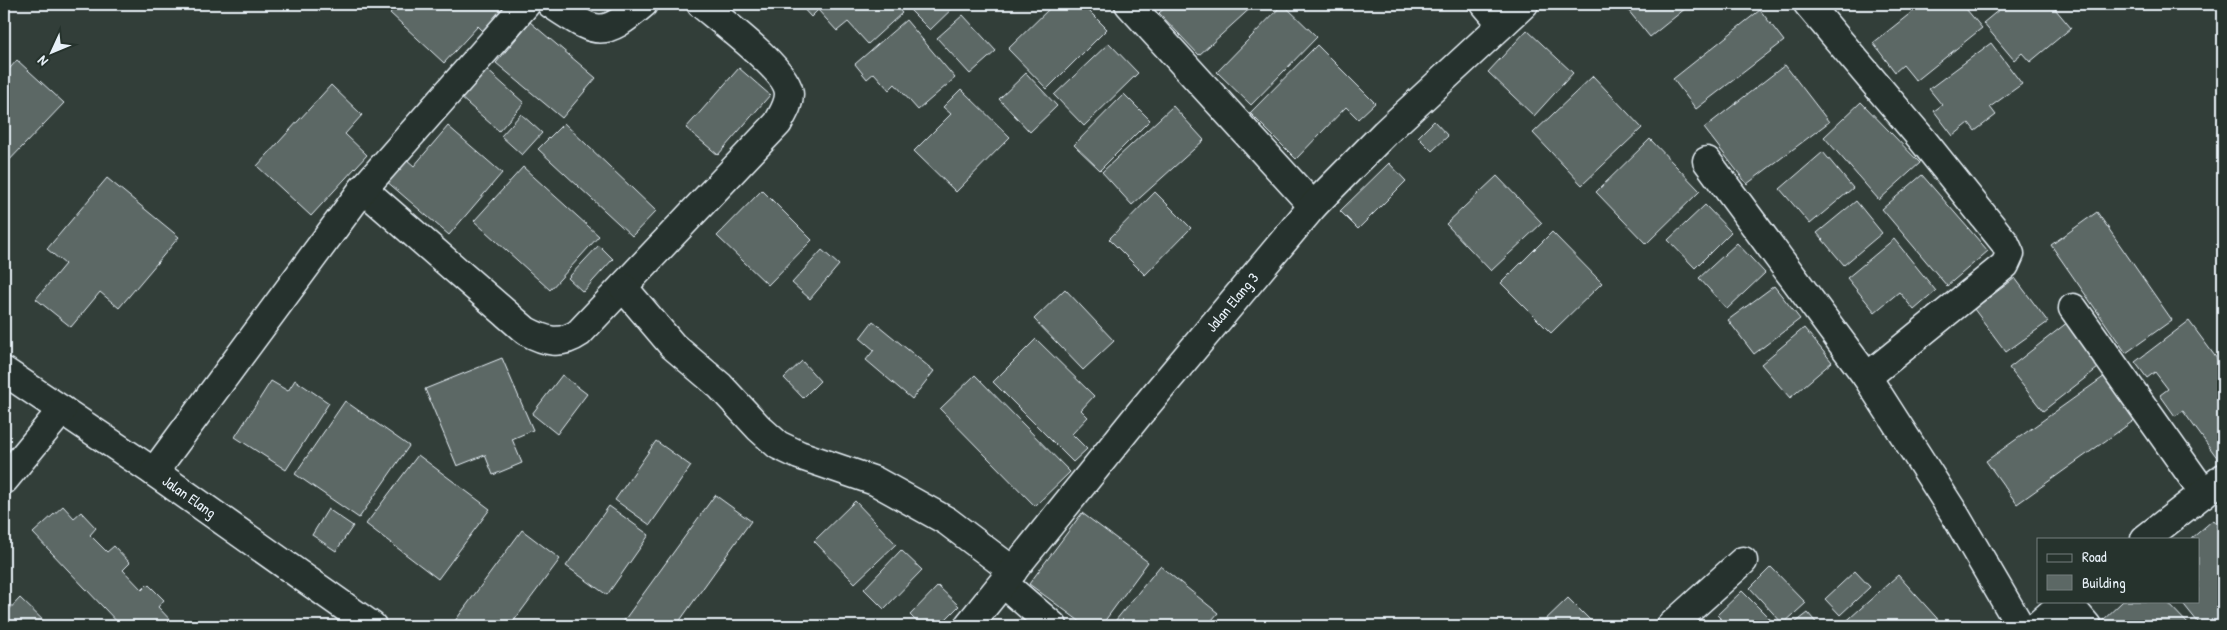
<svg xmlns="http://www.w3.org/2000/svg" width="2227" height="630" viewBox="0 0 2227 630" font-family="'Patrick Hand',sans-serif">
<rect width="100%" height="100%" fill="#323e39"/>
<filter id="ink" filterUnits="userSpaceOnUse"><feTurbulence type="fractalNoise" baseFrequency=".02" numOctaves="2"/><feDisplacementMap in="SourceGraphic" scale="10" xChannelSelector="R" yChannelSelector="G"/><feConvolveMatrix kernelMatrix="1 2 1 2 8 2 1 2 1" color-interpolation-filters="sRGB"/></filter>
<g filter="url(#ink)">
<g fill="#5c6865" stroke="#e8f1f8">
<polygon points="398,4 507,4 512,9 487,35 478,26 444,63 390,13"/>
<polygon points="799,4 894,4 902,13 868,44 848,22 837,31 818,10 811,17"/>
<polygon points="904,4 957,4 930,30"/>
<polygon points="1054,4 1082,4 1107,29 1047,89 1008,49"/>
<polygon points="1169,4 1255,4 1199,55 1159,13"/>
<polygon points="1283,4 1317,37 1251,105 1217,72"/>
<polygon points="1623,4 1691,4 1650,37"/>
<polygon points="1922,4 1962,4 1982,28 1916,81 1903,65 1895,72 1873,43"/>
<polygon points="1981,4 1994,4 1987,10"/>
<polygon points="2006,4 2051,4 2071,28 2030,62 2022,53 2014,60 1983,23"/>
<polygon points="1760,10 1784,41 1696,109 1673,79"/>
<polygon points="963,15 996,51 970,74 937,38"/>
<polygon points="906,20 955,78 918,110 895,84 889,90 874,73 867,79 855,64"/>
<polygon points="530,22 596,78 562,118 496,63"/>
<polygon points="1527,30 1573,73 1534,116 1488,72"/>
<polygon points="1109,43 1138,73 1084,126 1054,95"/>
<polygon points="1991,43 2022,84 1990,107 1996,115 1975,131 1969,123 1953,136 1934,111 1942,105 1929,89"/>
<polygon points="1317,45 1375,103 1358,119 1346,107 1296,159 1250,113"/>
<polygon points="17,60 64,103 4,166 4,75"/>
<polygon points="1785,65 1829,122 1747,184 1704,128"/>
<polygon points="485,68 524,103 499,131 460,97"/>
<polygon points="739,68 770,95 718,155 686,128"/>
<polygon points="1026,73 1057,106 1030,132 999,99"/>
<polygon points="1593,76 1642,128 1582,185 1533,133"/>
<polygon points="331,85 362,115 345,134 367,155 311,216 257,166"/>
<polygon points="961,89 1010,137 956,192 914,151 951,114 943,107"/>
<polygon points="1124,94 1150,120 1100,170 1074,145"/>
<polygon points="1861,102 1920,163 1879,200 1824,137"/>
<polygon points="1173,106 1204,140 1132,205 1102,172"/>
<polygon points="521,114 542,133 522,155 501,136"/>
<polygon points="1434,121 1448,136 1432,151 1418,137"/>
<polygon points="564,123 656,211 632,236 538,149"/>
<polygon points="448,126 502,173 449,235 385,180 405,158 414,166"/>
<polygon points="1650,139 1700,191 1646,244 1596,192"/>
<polygon points="1823,152 1853,188 1810,224 1780,189"/>
<polygon points="1389,163 1406,181 1358,229 1340,211"/>
<polygon points="523,167 599,236 550,290 474,221"/>
<polygon points="1922,175 1988,251 1947,286 1882,209"/>
<polygon points="1497,176 1542,223 1491,271 1446,224"/>
<polygon points="107,178 179,237 119,308 100,292 71,327 36,299 65,264 47,249"/>
<polygon points="762,190 812,240 768,285 717,236"/>
<polygon points="1155,192 1191,228 1145,275 1109,239"/>
<polygon points="1856,201 1882,233 1844,265 1817,233"/>
<polygon points="1705,205 1731,232 1695,268 1668,240"/>
<polygon points="2097,212 2172,320 2126,353 2051,245"/>
<polygon points="1552,232 1602,283 1551,333 1501,283"/>
<polygon points="1894,239 1936,291 1914,310 1899,292 1875,312 1847,278"/>
<polygon points="1737,243 1765,273 1727,309 1699,278"/>
<polygon points="599,245 613,259 583,292 568,278"/>
<polygon points="822,250 839,265 810,299 792,283"/>
<polygon points="2015,278 2048,322 2006,352 1974,309"/>
<polygon points="1774,286 1800,319 1754,354 1728,320"/>
<polygon points="1065,289 1114,341 1083,370 1034,319"/>
<polygon points="2073,318 2107,361 2043,411 2009,368"/>
<polygon points="873,321 934,371 912,399 866,360 874,350 860,338"/>
<polygon points="2189,321 2223,367 2223,462 2221,463 2183,411 2175,416 2160,395 2168,389 2155,372 2147,378 2135,362"/>
<polygon points="1804,328 1832,362 1790,398 1761,364"/>
<polygon points="1036,339 1094,396 1081,410 1088,417 1072,434 1087,449 1073,462 993,382"/>
<polygon points="502,358 533,430 512,439 522,463 493,475 485,455 457,466 425,389"/>
<polygon points="802,361 820,381 803,398 784,378"/>
<polygon points="2112,371 2143,414 2017,504 1986,461"/>
<polygon points="562,375 587,394 557,434 532,414"/>
<polygon points="975,375 1070,472 1035,506 940,409"/>
<polygon points="295,380 329,403 286,470 235,437 271,381 288,391"/>
<polygon points="345,401 409,446 359,518 295,474"/>
<polygon points="656,441 691,466 650,525 615,500"/>
<polygon points="418,455 490,509 438,579 366,524"/>
<polygon points="715,495 751,521 676,626 620,626"/>
<polygon points="855,501 896,544 855,583 814,541"/>
<polygon points="63,506 74,518 81,512 96,528 90,535 107,552 114,546 130,563 123,570 142,590 148,584 164,600 158,607 176,626 121,626 33,533"/>
<polygon points="609,506 649,535 607,595 566,566"/>
<polygon points="328,509 353,526 336,551 312,535"/>
<polygon points="2223,510 2223,522 2217,516"/>
<polygon points="1082,513 1148,562 1101,626 1086,626 1029,584"/>
<polygon points="2213,520 2223,533 2223,626 2201,626 2181,601 2198,601 2198,539 2191,539"/>
<polygon points="522,530 560,559 510,626 453,626 452,625"/>
<polygon points="901,550 922,570 884,609 864,589"/>
<polygon points="1160,566 1218,613 1207,626 1111,626"/>
<polygon points="1771,567 1806,603 1783,624 1750,588"/>
<polygon points="1855,571 1870,587 1840,615 1825,599"/>
<polygon points="1898,575 1944,626 1841,626"/>
<polygon points="938,586 959,606 939,626 921,626 910,615"/>
<polygon points="1742,591 1777,626 1728,626 1717,615"/>
<polygon points="20,598 49,626 4,626 4,615"/>
<polygon points="1568,598 1596,626 1539,626"/>
<polygon points="2123,601 2166,601 2190,626 2103,626 2100,623"/>
<polygon points="1808,613 1819,626 1791,626"/>
<polygon points="183,620 189,626 177,626"/>
</g>
<g fill="none" stroke-linecap="round" stroke-linejoin="round">
<defs>
<g id="minor">
<path d="M551,4c44,28 49,37 92,0"/>
<polyline points="1129,4 1313,206"/>
<polyline points="1485,4 1502,24"/>
<polyline points="1707,161 1867,377 2005,265 2010,254 2005,243 1921,138 1808,4"/>
<path d="M363,189l163,142c19,10 34,15 53,2l199,-210c5,-10 11,-18 11,-29 0,-23 -69,-74 -88,-90"/>
<polyline points="623,287 673,346 720,386 759,428 778,445 799,455 875,481 947,521 1013,571"/>
<polyline points="2073,308 2204,493"/>
<path id="s1" d="M4,371l150,101 218,154"/>
<polyline points="1867,377 1954,513 2020,626"/>
<polyline points="154,472 363,189 526,4"/>
<polyline points="4,480 62,410"/>
<polyline points="2145,539 2223,478"/>
<polyline points="1003,583 1053,626"/>
<polyline points="2066,601 2087,626"/>
<path id="s2" d="M968,626l171,-212 174,-208 72,-73 139,-129"/>
<polyline points="1671,626 1743,561"/>
<polyline points="2037,626 2065,601"/>
</g>
</defs>
<use href="#minor" stroke="#e8f1f8" stroke-width="31"/>
<use href="#minor" stroke="#26332d" stroke-width="28"/>
</g>
</g>
<g text-anchor="middle" stroke-width="4" stroke-linejoin="round" paint-order="stroke">
<g font-size="15" fill="#e8f1f8" stroke="#26332d">
<text dy="5" stroke="none"><textPath href="#s2" startOffset="418">Jalan Elang 3</textPath></text>
<text dy="5" stroke="none"><textPath href="#s1" startOffset="224">Jalan Elang</textPath></text>
</g>
</g>
<rect width="2227" height="630" fill="none" stroke="#26332d" stroke-width="20"/>
<rect x="10" y="10" width="2207" height="610" fill="none" stroke="#e8f1f8" stroke-width="2" filter="url(#ink)"/>
<rect x="2037" y="538" width="162" height="65" fill="#26332d" stroke="#747f7e"/>
<rect x="2047" y="554" width="25" height="8" fill="#26332d" stroke="#747f7e"/>
<text x="2082" y="562" font-size="15" fill="#e8f1f8">Road</text>
<rect x="2047" y="575" width="25" height="15" fill="#5c6865" stroke="#747f7e"/>
<text x="2082" y="588" font-size="15" fill="#e8f1f8">Building</text>
<g transform="translate(52 52) rotate(226)" stroke="#26332d" stroke-width="4" paint-order="stroke">
<path d="M0-4L9 19L0 12L-9 19Z" fill="#e8f1f8"/>
<text y="-8" font-size="14" font-weight="bold" text-anchor="middle" fill="#e8f1f8">N</text>
</g>
</svg>
